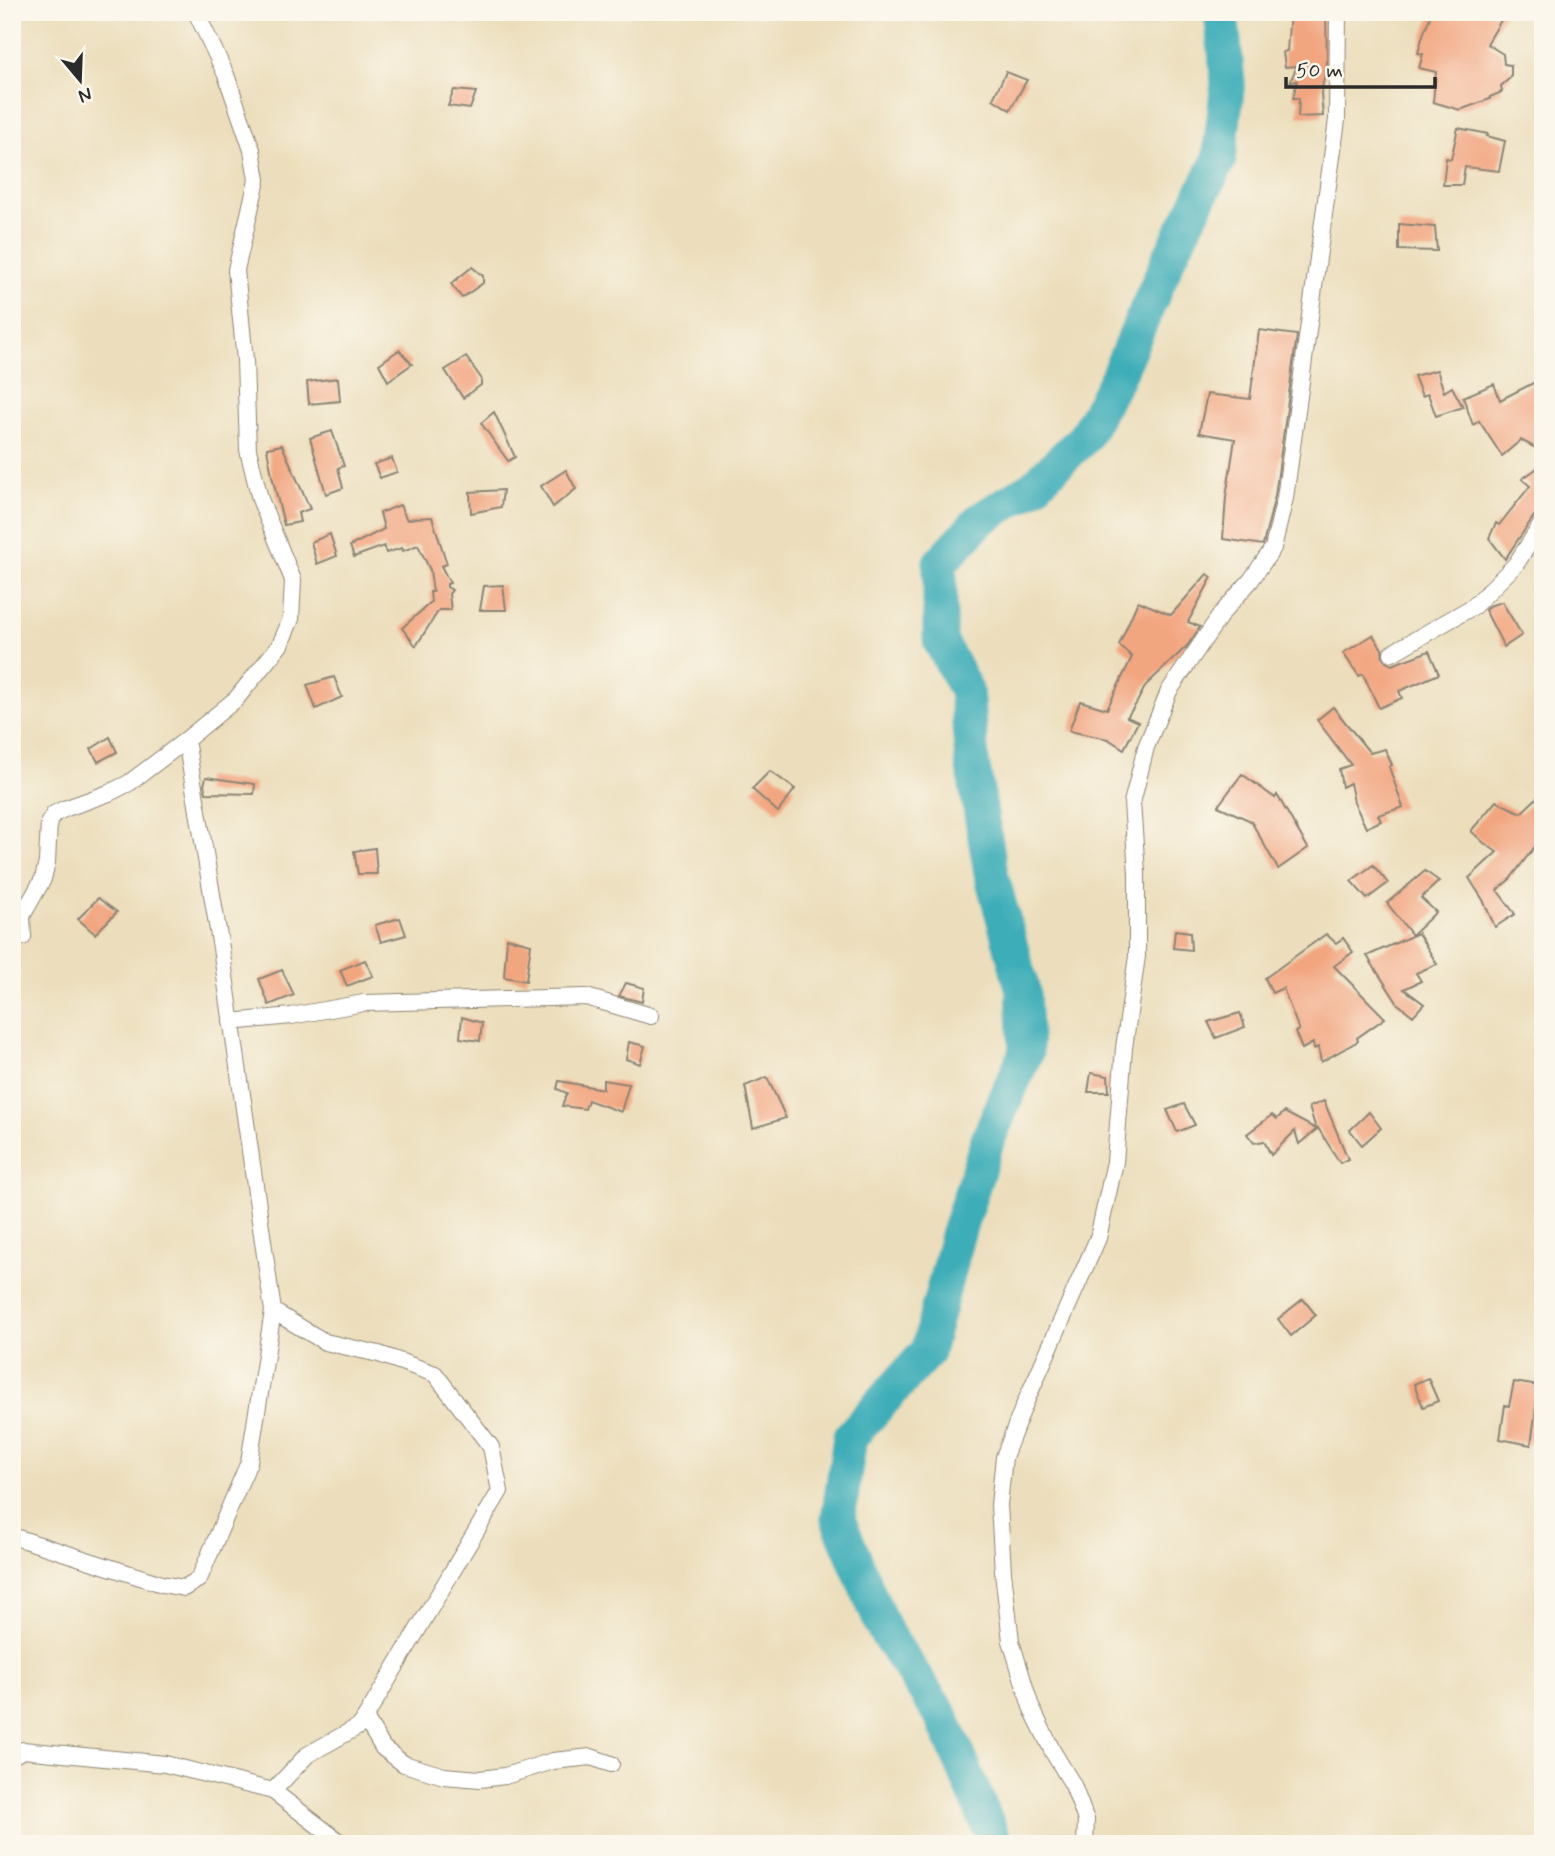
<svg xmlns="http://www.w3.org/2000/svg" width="1555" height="1856" viewBox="0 0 1555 1856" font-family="Mynerve,sans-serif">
<rect width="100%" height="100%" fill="#fbf7ec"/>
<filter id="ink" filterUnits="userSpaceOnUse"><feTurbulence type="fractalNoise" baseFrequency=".0143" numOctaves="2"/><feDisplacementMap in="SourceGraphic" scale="14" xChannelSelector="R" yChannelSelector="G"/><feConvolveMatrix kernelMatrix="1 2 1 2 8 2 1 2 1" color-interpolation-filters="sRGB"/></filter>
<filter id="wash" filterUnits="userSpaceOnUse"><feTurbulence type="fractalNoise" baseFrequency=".00686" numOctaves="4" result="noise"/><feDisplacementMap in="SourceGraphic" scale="28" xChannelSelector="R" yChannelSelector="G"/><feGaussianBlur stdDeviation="1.57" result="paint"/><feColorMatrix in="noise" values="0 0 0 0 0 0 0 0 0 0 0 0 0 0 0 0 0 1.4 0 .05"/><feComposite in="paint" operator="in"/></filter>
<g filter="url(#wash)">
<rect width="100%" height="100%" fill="#ecdebc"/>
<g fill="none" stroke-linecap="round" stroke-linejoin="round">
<polyline stroke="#3cadb8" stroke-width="35" points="996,1844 942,1717 884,1630 838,1519 850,1437 927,1352 957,1236 988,1139 1026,1052 1023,991 991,873 972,761 966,690 940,641 940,563 981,519 1033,487 1084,438 1116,379 1170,256 1219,160 1228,82 1221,12"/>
</g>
<g id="blocks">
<g fill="#f2a680">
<polygon points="1290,12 1326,12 1327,64 1321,93 1323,116 1298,117 1299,98 1293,98 1297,81 1290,82 1297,66 1285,67 1283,52 1287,51"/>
<polygon points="1432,12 1506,12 1487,44 1503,54 1504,64 1511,65 1511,77 1501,86 1502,92 1490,97 1490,99 1460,110 1433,102 1436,72 1419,68 1423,54 1418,53 1423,35"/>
<polygon points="1006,72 1027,80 1010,110 993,99"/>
<polygon points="454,90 476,92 470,109 448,106"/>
<polygon points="1458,128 1488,134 1487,136 1505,141 1499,171 1465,167 1462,185 1443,185 1446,158 1451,159"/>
<polygon points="1399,224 1435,227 1437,251 1399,250"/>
<polygon points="472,267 483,276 483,283 462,298 451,284"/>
<polygon points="1259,330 1297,335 1275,496 1263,545 1223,539 1226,497 1235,439 1199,433 1207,394 1250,399"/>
<polygon points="399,350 412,364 388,381 379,364"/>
<polygon points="466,357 481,378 481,385 463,398 445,370"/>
<polygon points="1437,370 1444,392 1452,387 1463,407 1436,416 1428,394 1422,396 1414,376"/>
<polygon points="338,378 340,401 309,404 307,382"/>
<polygon points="1543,378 1543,452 1521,440 1502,456 1479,421 1473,425 1463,397 1494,384 1500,400"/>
<polygon points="494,412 515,457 508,461 481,423"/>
<polygon points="332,431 344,466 338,468 343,488 326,494 310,438"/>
<polygon points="282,445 310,509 298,513 300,522 284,525 272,476 267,448"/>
<polygon points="392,458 397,472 380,478 374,464"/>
<polygon points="1543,464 1543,512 1534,516 1505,559 1489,538 1496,523 1499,525 1530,486 1522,479"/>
<polygon points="566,470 576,489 553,507 541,486"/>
<polygon points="503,490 501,507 471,513 470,492"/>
<polygon points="400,505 407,520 414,518 432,517 447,564 441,566 450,583 447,584 447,587 452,590 449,594 451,610 439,610 416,646 402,628 431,602 430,592 433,592 430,570 418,545 403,551 402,548 386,553 384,546 354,557 350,546 384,529 380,513"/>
<polygon points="330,534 337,556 317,564 311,542"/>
<polygon points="1207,574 1212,577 1188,622 1200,627 1188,645 1146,685 1136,704 1127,717 1138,722 1124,749 1108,739 1069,731 1080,701 1107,709 1132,657 1119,645 1138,601 1171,615"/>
<polygon points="503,585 506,610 480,610 484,586"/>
<polygon points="1502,602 1522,635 1504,647 1485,610 1489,606"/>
<polygon points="1373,635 1382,649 1383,658 1386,662 1392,665 1429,651 1439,674 1399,691 1402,698 1379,708 1363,674 1359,676 1343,653"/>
<polygon points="334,677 342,697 316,709 307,685"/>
<polygon points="1333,707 1370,753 1385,749 1392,765 1389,767 1403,807 1378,815 1381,821 1366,828 1354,802 1350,783 1342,787 1339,769 1351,765 1317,720"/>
<polygon points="110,737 117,752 98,762 91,749"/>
<polygon points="770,771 795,789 778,812 752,789"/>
<polygon points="1242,774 1275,798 1277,795 1308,848 1278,869 1251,821 1218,806"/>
<polygon points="206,777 255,784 254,794 206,793 204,785"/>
<polygon points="1543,792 1543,836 1510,879 1497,890 1515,914 1495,927 1483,900 1469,878 1497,852 1484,843 1471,831 1496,801 1521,813"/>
<polygon points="375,848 377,874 358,874 354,851"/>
<polygon points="1373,865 1388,883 1367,899 1351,881"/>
<polygon points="1425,871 1439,881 1421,898 1436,912 1412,935 1387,903"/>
<polygon points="98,898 117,912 95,934 78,919"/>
<polygon points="400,918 406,935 381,942 375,925"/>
<polygon points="1175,930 1190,932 1191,950 1173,948"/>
<polygon points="1418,933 1437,964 1416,973 1421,981 1404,989 1424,1004 1413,1016 1398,1004 1367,956"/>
<polygon points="1326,934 1336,943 1343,938 1353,952 1334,966 1385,1018 1357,1038 1358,1041 1321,1062 1318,1047 1314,1049 1313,1043 1302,1049 1295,1032 1299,1030 1283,988 1272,993 1265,978"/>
<polygon points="507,938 531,944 526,981 504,977"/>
<polygon points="365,960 373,976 347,986 340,970"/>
<polygon points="282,970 294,995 269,1005 259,979"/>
<polygon points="626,983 644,988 642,1002 619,996"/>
<polygon points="1240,1013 1245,1027 1216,1038 1208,1022"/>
<polygon points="462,1017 482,1023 480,1041 460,1038"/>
<polygon points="629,1042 645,1046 640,1064 626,1059"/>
<polygon points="1091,1073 1108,1076 1109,1092 1088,1092"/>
<polygon points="767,1077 786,1118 753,1128 745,1086"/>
<polygon points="603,1080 629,1084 621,1112 588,1100 585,1109 562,1106 567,1093 557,1089 559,1081 603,1089"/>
<polygon points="1324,1101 1348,1159 1340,1163 1318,1128 1299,1144 1295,1131 1271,1155 1264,1141 1254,1143 1247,1134 1272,1115 1277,1119 1284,1112 1316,1129 1309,1107"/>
<polygon points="1184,1104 1195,1125 1177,1132 1167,1110"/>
<polygon points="1369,1112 1381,1128 1362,1145 1350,1130"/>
<polygon points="1303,1299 1316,1315 1291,1336 1278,1319"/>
<polygon points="1428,1378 1438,1401 1423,1407 1414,1384"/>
<polygon points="1514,1382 1539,1386 1531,1445 1500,1439 1505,1405 1509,1406"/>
</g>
</g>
</g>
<g filter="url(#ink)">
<use href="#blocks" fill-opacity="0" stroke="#8c8474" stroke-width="2"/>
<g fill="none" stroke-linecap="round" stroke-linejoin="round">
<defs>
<g id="street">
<polyline points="196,12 226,75 252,150 257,180 236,270 245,360 248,450 260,499 293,580 291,619 280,645 236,699 186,740 221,948 273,1311 325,1342 379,1354 435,1374 491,1447 500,1491 361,1725 307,1755 273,1791 342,1844"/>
<polyline points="1392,653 1474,606 1516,564 1543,522"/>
<polyline points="23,937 22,916 43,879 47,862 49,822 54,814 64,809 109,793 129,783 186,740"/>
<polyline points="231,1022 291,1016 364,1003 586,997 651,1016"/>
<polyline points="12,1536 162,1584 184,1588 199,1579 249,1462 273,1311"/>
<polyline points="365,1718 383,1748 404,1764 444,1776 480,1779 505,1776 553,1761 591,1757 611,1764"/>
<polyline points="12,1756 23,1750 165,1764 273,1791"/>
<polyline points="1085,1844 1086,1820 1073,1785 1053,1752 1031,1707 1011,1641 1003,1572 999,1505 1004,1457 1023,1408 1098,1238 1115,1162 1124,1048 1137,956 1137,873 1132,803 1146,747 1169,691 1222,613 1251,580 1273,548 1285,498 1337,120 1338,12"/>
</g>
</defs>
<use href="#street" stroke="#8c8474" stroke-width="18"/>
<use href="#street" stroke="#fff" stroke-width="16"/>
</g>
</g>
<rect width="1555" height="1856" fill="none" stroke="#fbf7ec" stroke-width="42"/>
<g transform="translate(80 80) rotate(161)" stroke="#fbf7ec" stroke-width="5" paint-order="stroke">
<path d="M0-5L12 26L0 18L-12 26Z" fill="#2b2b2b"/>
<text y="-10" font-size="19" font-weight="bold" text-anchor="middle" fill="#2b2b2b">N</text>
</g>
<path d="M1286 77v10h149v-10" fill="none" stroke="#2b2b2b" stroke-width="3.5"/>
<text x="1296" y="77" font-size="21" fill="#2b2b2b" stroke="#fbf7ec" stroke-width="5" paint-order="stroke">50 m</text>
</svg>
